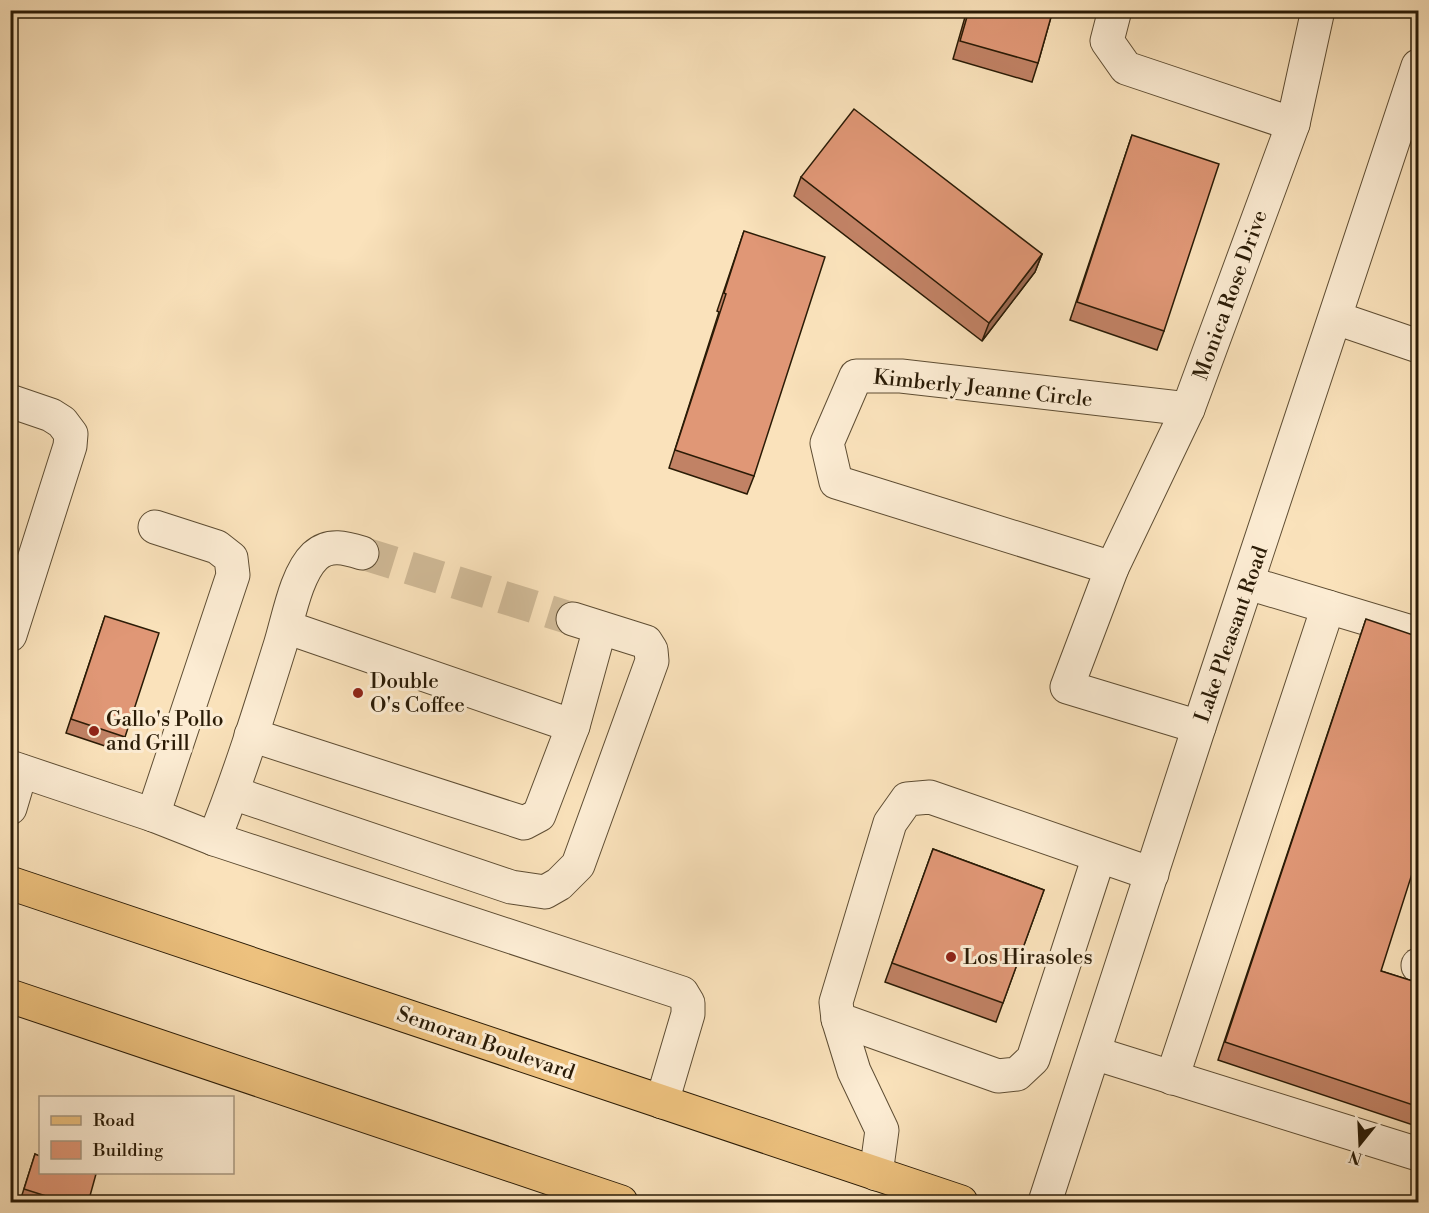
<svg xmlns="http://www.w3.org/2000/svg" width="1429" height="1213" viewBox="0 0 1429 1213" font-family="'Libre Bodoni',serif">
<rect width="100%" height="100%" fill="#fae2bb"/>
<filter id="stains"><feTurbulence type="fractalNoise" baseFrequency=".00333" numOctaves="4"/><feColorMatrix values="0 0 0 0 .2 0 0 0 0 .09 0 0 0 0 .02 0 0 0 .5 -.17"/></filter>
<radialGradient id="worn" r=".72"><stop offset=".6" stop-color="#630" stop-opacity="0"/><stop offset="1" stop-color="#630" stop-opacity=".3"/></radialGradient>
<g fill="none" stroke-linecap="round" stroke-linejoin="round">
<polyline stroke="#d0ba97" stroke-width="33" stroke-dasharray="33 16" stroke-linecap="butt" points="362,553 573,619"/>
<defs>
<g id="minor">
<polyline points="1115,10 1107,41 1126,68 1293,124"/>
<polyline points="1336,318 1418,346"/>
<polyline points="10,401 51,415 62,422 71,434 70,446 10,635"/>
<polyline points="1112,568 836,482 827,443 856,376 901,376 1188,409"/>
<polyline points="1248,583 1418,634"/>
<polyline points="573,726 600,628"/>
<polyline points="1199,727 1067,687 1112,568 1188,409 1293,124 1318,10"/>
<polyline points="251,735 524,823 539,815 573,726 286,627"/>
<polyline points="10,767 153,815 214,839 682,993 688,1003 688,1014 662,1102"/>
<polyline points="233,793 511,887 545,892 559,884 578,865 652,661 651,650 646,642 573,619"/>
<polyline points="10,808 21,771"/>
<polyline points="153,815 233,575 231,558 217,547 155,527"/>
<path d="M214,839c25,-62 45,-126 65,-190 9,-27 16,-74 36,-93 14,-13 31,-8 47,-3"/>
<polyline points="1099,856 1033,1059 1017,1074 998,1076 838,1019 836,1002 890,823 907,799 930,797 1152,874"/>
<polyline points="1418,965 1418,966"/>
<polyline points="838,1019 854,1071 882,1130 876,1174"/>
<polyline points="1094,1053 1418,1154"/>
<polyline points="1172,1078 1328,607"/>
<polyline points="1045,1202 1199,727 1418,66"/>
</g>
<g id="major">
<polyline points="10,883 961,1202"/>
<polyline points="10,996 621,1202"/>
</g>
</defs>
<use href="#minor" stroke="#5e4d33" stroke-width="35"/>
<use href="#major" stroke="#2a1b06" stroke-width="35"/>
<use href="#minor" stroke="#fcecd3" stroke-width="33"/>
<use href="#major" stroke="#edc17e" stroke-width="33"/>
</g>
<g fill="#c18265" stroke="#2a1b06" stroke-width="1.5">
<polygon points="967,10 1053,10 1038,63 1032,82 953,59"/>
<polygon points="1132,135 1164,331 1157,350 1070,320"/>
<polygon points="801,177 1042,254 1035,272 982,341 794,196"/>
<polygon points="744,231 754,476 747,494 669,468 719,312 717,311"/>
<polygon points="105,616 125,737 120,751 66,733"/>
<polygon points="1366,619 1381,971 1419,983 1419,1127 1218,1060"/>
<polygon points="933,849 1044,890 996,1022 885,982"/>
<polygon points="35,1154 88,1203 34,1203 21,1198"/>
</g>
<polygon fill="#9d6a53" stroke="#2a1b06" stroke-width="1.5" points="1042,254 1035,272 982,341 989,323"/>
<g fill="#e09776" stroke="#2a1b06" stroke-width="1.5">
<polygon points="969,10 1053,10 1038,63 960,41"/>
<polygon points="854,109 1042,254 989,323 801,177"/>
<polygon points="1132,135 1219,164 1164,331 1077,302"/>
<polygon points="744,231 825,257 754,476 675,450 726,294 724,293"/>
<polygon points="105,616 159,633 125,737 71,719"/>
<polygon points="1366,619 1419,637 1419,852 1381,971 1419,983 1419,1107 1225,1042"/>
<polygon points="933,849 1044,890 1003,1003 892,963"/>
<polygon points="10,1124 15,1125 10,1139"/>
<polygon points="35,1154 40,1156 40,1173 92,1173 96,1174 88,1203 68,1203 24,1189"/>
</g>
<g fill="#8f2418" stroke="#fcecd3" stroke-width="2">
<circle cx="358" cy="693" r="6"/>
<circle cx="94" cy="731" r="6"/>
<circle cx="951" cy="957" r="6"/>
</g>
<g text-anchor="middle" stroke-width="6" stroke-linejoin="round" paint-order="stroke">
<g font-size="21" fill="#2a1b06" stroke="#fcecd3">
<text transform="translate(1230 295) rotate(-70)" y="7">Monica Rose Drive</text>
<text transform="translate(983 388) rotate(6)" y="7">Kimberly Jeanne Circle</text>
<text transform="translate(1231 634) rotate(-71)" y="7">Lake Pleasant Road</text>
<text transform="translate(486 1043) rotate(19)" y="7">Semoran Boulevard</text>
</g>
<g font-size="21" fill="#2a1b06" stroke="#fcecd3" text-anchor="start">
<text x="370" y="688">Double<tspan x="370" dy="24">O's Coffee</tspan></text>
<text x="106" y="726">Gallo's Pollo<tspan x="106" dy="24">and Grill</tspan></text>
<text x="963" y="964">Los Hirasoles</text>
</g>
</g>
<rect width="1429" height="1213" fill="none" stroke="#fae2bb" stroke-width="36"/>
<rect x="12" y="12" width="1405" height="1189" fill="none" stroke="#2a1b06" stroke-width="3"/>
<rect x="18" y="18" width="1393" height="1177" fill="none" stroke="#2a1b06" stroke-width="1.5"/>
<rect x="39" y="1096" width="195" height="78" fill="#fcecd3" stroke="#a89881" stroke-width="1.5"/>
<rect x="51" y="1116" width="30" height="9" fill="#edc17e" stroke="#a89881" stroke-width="1.5"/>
<text x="93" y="1126" font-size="18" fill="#2a1b06">Road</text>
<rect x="51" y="1141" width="30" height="18" fill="#e09776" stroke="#a89881" stroke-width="1.5"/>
<text x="93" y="1156" font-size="18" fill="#2a1b06">Building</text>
<g transform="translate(1360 1144) rotate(198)" stroke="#fcecd3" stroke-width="4.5" paint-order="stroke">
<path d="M0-4.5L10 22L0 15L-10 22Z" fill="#2a1b06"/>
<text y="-9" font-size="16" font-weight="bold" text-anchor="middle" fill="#2a1b06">N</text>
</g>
<rect width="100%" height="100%" filter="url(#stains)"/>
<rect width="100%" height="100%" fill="url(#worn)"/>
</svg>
